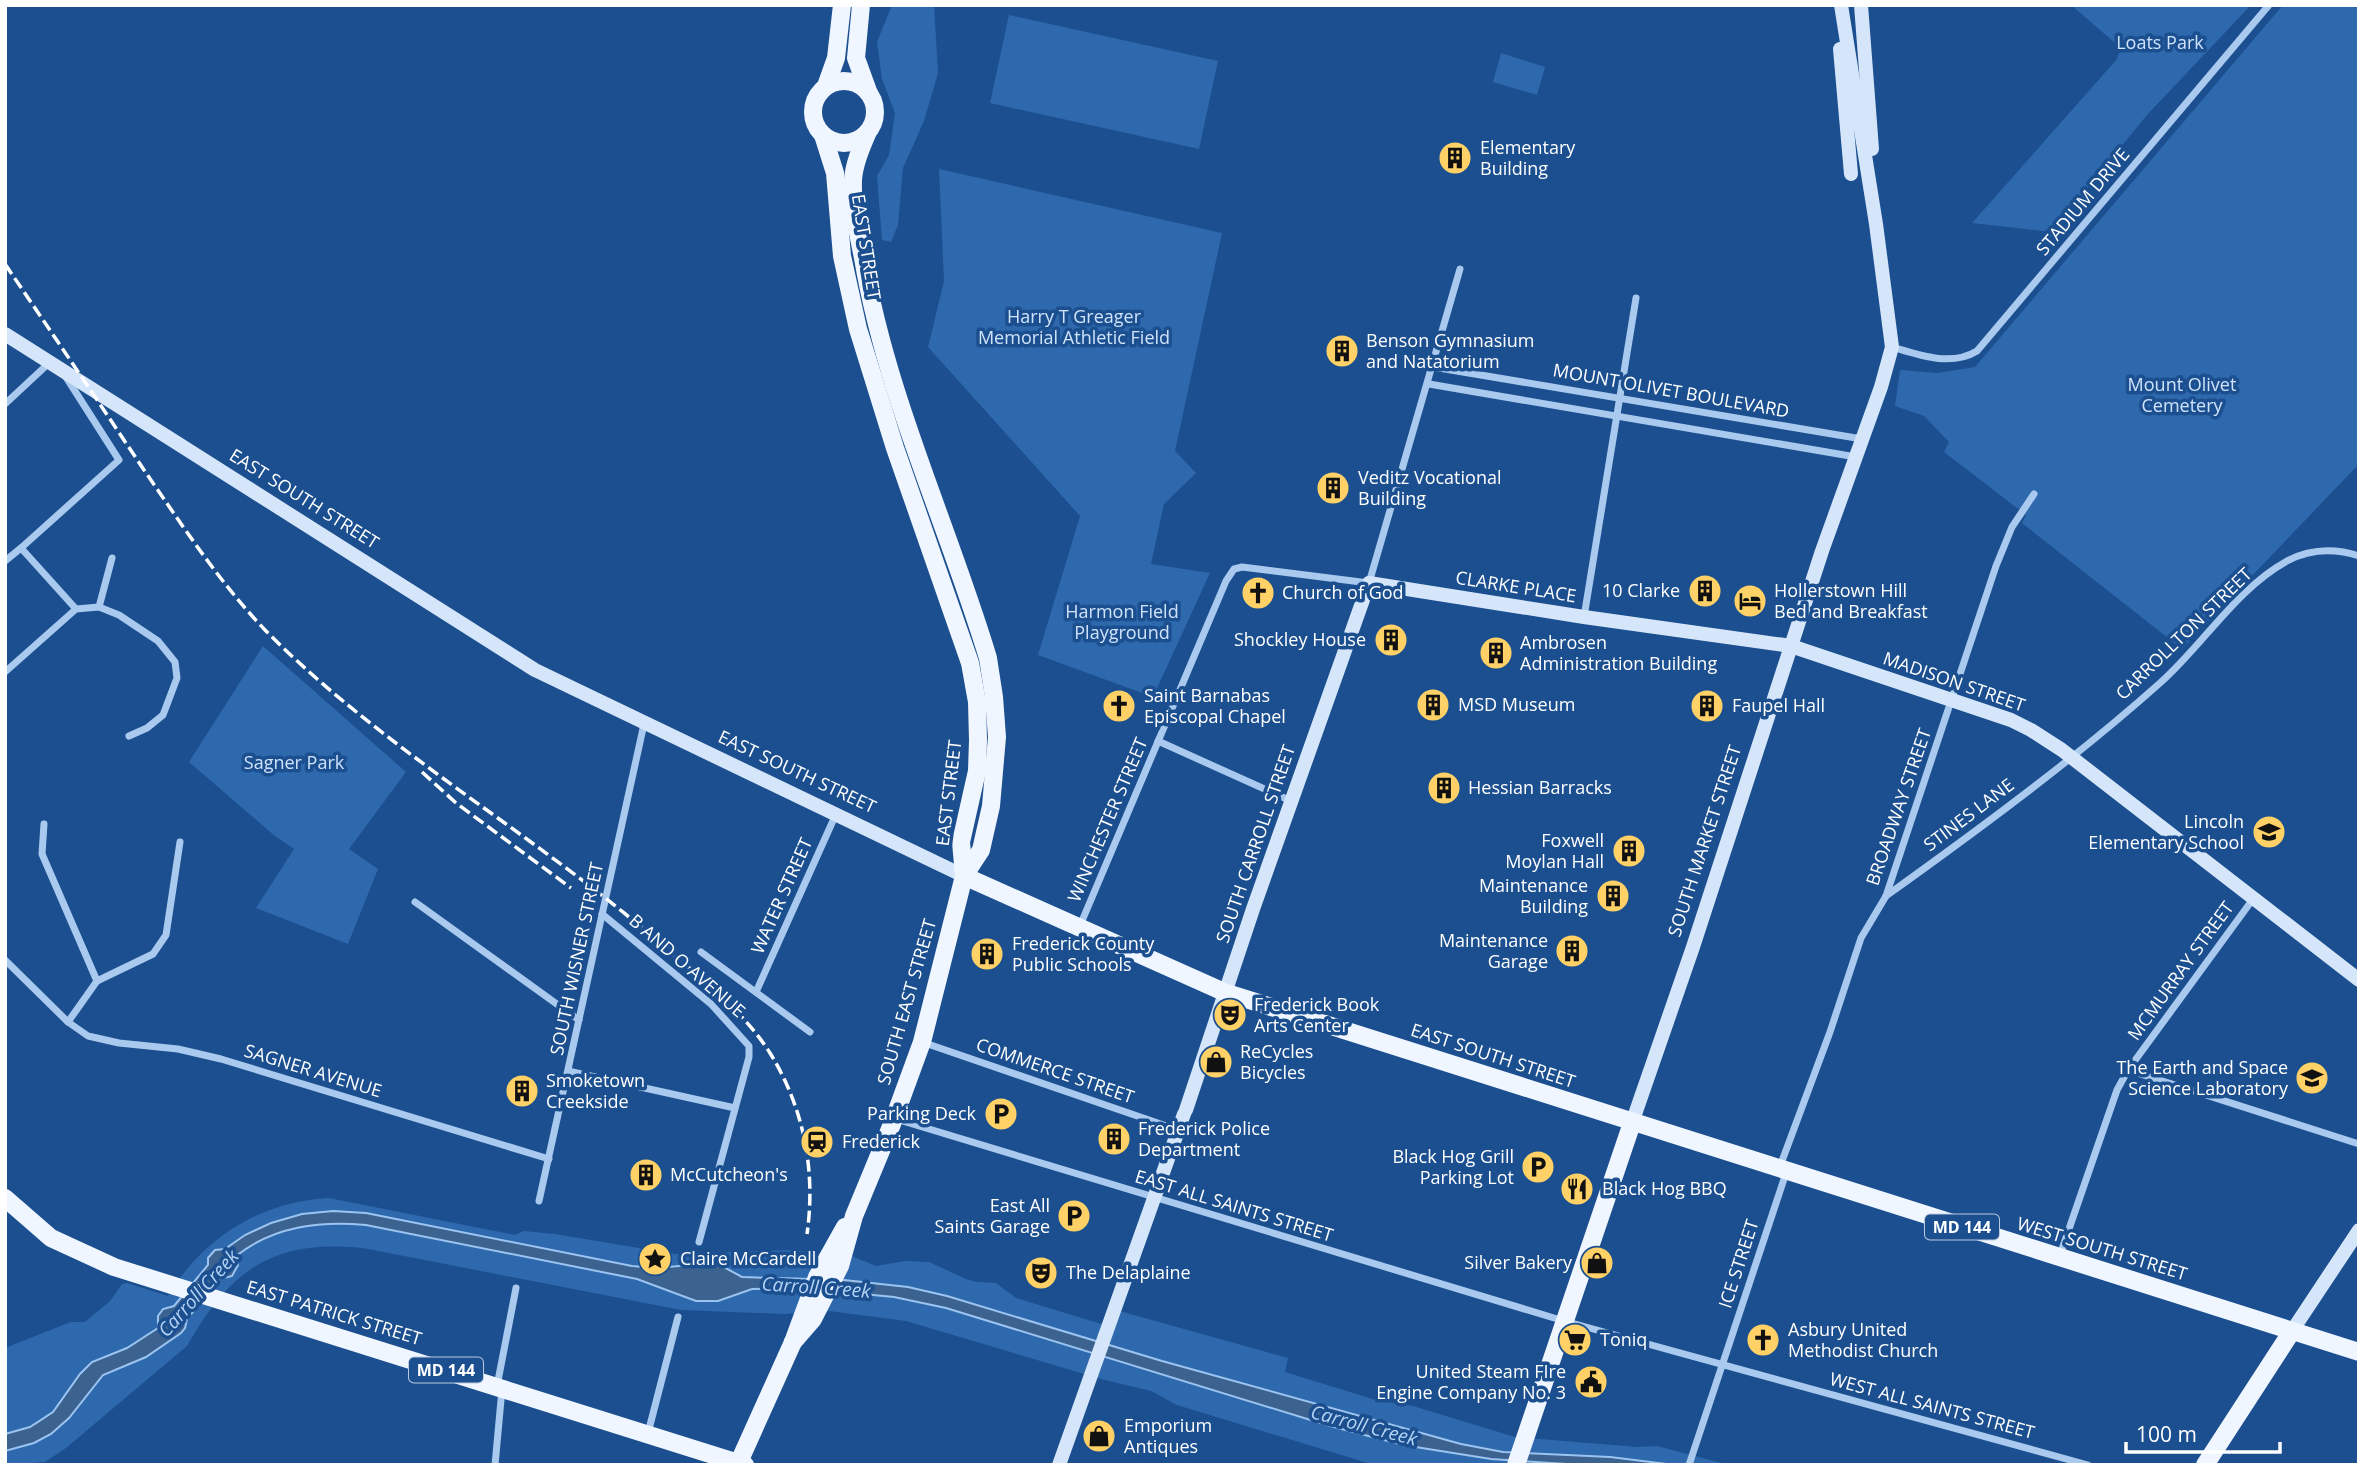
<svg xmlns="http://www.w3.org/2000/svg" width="2364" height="1470" viewBox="0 0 2364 1470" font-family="'Open Sans',sans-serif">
<rect width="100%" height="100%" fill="#1b4f8f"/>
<g fill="#2e69ad">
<polygon points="892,5 934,5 938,73 924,121 903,168 898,225 891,242 882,240 877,176 889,155 895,113 882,79 877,42"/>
<polygon points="2071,5 2251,5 2147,115 2051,232 1972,223 2117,59 2121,48"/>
<polygon points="2283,5 2359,5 2359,464 2182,649 2022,523 2026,515 1944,452 1949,442 1924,416 1895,406 1900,370 1937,373 1975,367"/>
<polygon points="1009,15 1218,61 1199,149 990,103"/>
<polygon points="1501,53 1545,67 1537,95 1493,82"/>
<polygon points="939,169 1222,233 1175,451 1196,473 1164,504 1151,564 1210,573 1153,697 1038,655 1080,516 928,347 944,281"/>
<polygon points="263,646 406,772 349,849 378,869 348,944 256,908 294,849 275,836 189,762"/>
<path d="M329,1198l186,37 9,-4 31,3 120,20 113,-4 64,6 24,10 29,-5 24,1 37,17 11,3 19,1 20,15 92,28 8,-16 172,48 -3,14 91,28 37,6 102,31 123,10 19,-1 72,19h-355l-197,-60 -26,-14 -50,-12 -195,-58 -77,-10 -44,3 -104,-4 -318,-62c-90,-9 -132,21 -176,98l-121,102 -21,14 -40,3v-117l53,-21 13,-5h14l25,-21 12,-17 5,-1 41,13c35,-59 92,-94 161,-98z"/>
</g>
<path fill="#3c6290" stroke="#9cc4f0" stroke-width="2" d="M333,1211l33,2 266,53 26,2 52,-5 10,2 22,12 102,3 64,7 39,9 215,65 299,83 42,8 107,5 65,8 -109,-1 -75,-5 -88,-14 -73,-19 -384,-118 -52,-11 -95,-9 -47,1 -34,12h-22l-59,-22 -271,-54c-47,-4 -92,1 -130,31l2,9 -6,11 -12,3 -33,40 -2,9 -4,5 -35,24 -43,18 -34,43 -18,16 -17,9 -29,8v-17l25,-7 23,-15 27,-38 12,-12 35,-14 31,-20v-12l5,-7 11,-3 34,-41v-7l7,-8 10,-1 20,-14 26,-12 31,-9z"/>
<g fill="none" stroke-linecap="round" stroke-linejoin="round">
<g stroke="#a9c9ee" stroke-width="7">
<path d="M1892,347c27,8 59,20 85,4l292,-346"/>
<polyline points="1433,367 1862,439"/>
<polyline points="66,377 119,460 21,548 76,609"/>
<polyline points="1429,384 1856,457"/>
<polyline points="5,404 49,363"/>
<polyline points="5,561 21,548"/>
<polyline points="99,607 112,558"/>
<polyline points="1584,617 1636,298"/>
<polyline points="5,672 76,609 99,607 119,615 158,641 175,662 177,678 163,715 147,728 129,736"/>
<polyline points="1158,741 1291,801"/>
<polyline points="44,824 42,854 97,981"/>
<path d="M1886,896c92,-66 190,-138 274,-213 43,-38 76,-94 127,-122 23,-12 47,-13 72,-5"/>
<polyline points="415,902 579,1020"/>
<polyline points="602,914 711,1004 749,1046 749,1057 699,1242"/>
<polyline points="1079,928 1226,581 1234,569 1242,567 1369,583 1460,269"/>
<polyline points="701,952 810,1032"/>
<polyline points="5,960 68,1022 88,1036 119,1043 178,1049 221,1059 549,1159"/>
<polyline points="756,992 836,814"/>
<polyline points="68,1022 97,981 153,954 166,935 180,842"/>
<polyline points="922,1042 1178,1130"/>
<polyline points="2128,1070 2359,1144"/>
<polyline points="568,1071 735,1108"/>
<polyline points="896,1119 1564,1321 2088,1465"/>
<polyline points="1779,1169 1830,1032 1861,938 1886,896 1996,566 2012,527 2034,494"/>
<polyline points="539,1201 644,724"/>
<polyline points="2060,1255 2117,1090 2128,1070 2253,899"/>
<polyline points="497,1386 516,1288"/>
<polyline points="648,1433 678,1317"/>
<polyline points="495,1465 502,1389"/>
<polyline points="1689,1465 1786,1173"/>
</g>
<g stroke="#d6e6fa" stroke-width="14">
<polyline points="1861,5 1872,149"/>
<polyline points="1840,49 1851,174"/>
<polyline points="5,334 535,670 964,876"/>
<polyline points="1186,1110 1253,909 1369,583 1584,617 1791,646 2011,720 2031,730 2062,750 2359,980"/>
<polyline points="1632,1123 1693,947 1822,551 1881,387 1892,347 1876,224 1841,5"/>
<polyline points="2292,1331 2359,1230"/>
<polyline points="1059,1465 1184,1114"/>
</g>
<g stroke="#f0f6ff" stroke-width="18">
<polyline points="861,5 856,58 868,91"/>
<circle cx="844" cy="112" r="31"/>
<polyline points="826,86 836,58 842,5"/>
<polyline points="823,135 835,173 842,256 858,329 895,448 970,663 977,702 978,740 977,771 961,842 964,876"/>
<polyline points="964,876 1224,992 2359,1352"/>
<polyline points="5,1198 51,1238 114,1267 745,1465"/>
<path d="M793,1342l20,-23 27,-53 14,-50 38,-92 30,-82 42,-166 17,-26 10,-44 6,-69 -3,-40 -6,-39c-40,-133 -102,-262 -125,-400 -5,-25 -11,-52 -10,-78 1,-16 8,-32 14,-46"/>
<polyline points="739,1462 793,1342 817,1277 845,1227"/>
<polyline points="1516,1465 1632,1123"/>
<polyline points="2205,1465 2292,1331"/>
</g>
<g stroke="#fff" stroke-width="3.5" stroke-dasharray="12 5" stroke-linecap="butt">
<path d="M5,264c47,69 93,137 139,206 38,55 75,112 122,161 118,119 267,202 394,312 38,33 82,66 110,110 34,55 46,118 37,181"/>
<polyline points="422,772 456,803 571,888"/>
</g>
</g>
<defs>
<symbol id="building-disc" viewBox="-11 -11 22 22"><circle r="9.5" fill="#ffd166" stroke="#1b4f8f"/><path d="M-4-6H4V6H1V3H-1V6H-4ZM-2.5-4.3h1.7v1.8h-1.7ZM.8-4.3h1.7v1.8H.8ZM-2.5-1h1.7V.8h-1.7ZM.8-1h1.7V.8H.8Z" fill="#111"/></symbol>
<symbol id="church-disc" viewBox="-11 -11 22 22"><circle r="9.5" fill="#ffd166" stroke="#1b4f8f"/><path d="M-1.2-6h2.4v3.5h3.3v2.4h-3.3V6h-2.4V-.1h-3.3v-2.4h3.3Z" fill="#111"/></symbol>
<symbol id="hotel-disc" viewBox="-11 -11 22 22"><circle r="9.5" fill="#ffd166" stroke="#1b4f8f"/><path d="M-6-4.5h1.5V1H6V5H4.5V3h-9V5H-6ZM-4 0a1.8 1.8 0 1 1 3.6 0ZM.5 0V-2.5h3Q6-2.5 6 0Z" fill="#111"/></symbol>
<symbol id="school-disc" viewBox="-11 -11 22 22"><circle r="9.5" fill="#ffd166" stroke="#1b4f8f"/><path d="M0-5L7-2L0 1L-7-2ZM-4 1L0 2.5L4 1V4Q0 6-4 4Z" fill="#111"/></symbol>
<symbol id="theatre-disc" viewBox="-11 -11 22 22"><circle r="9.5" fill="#ffd166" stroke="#1b4f8f"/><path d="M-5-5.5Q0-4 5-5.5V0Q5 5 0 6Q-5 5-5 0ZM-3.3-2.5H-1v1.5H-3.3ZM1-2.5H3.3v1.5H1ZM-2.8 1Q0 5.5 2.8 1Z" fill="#111"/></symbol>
<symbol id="shop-disc" viewBox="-11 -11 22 22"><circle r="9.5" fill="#ffd166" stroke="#1b4f8f"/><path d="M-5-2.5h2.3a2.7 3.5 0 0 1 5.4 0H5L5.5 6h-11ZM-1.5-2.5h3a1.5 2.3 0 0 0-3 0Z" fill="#111"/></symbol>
<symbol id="parking-disc" viewBox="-11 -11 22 22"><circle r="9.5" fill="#ffd166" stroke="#1b4f8f"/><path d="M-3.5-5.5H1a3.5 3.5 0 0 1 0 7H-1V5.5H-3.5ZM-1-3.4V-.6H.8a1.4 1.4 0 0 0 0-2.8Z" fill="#111"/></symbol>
<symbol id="station-disc" viewBox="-11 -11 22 22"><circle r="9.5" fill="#ffd166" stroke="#1b4f8f"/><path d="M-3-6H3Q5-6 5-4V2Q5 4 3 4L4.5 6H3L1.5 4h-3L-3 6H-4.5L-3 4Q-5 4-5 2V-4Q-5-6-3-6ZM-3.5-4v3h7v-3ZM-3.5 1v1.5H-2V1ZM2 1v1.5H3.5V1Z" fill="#111"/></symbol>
<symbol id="restaurant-disc" viewBox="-11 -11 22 22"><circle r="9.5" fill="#ffd166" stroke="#1b4f8f"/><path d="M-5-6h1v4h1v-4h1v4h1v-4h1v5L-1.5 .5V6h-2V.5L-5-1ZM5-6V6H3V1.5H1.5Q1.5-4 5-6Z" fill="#111"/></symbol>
<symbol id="sight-disc" viewBox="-11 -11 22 22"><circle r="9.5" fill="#ffd166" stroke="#1b4f8f"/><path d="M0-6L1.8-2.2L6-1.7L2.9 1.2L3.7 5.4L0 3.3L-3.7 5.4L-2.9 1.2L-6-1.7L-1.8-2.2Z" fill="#111"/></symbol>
<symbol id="supermarket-disc" viewBox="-11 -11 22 22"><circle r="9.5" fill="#ffd166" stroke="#1b4f8f"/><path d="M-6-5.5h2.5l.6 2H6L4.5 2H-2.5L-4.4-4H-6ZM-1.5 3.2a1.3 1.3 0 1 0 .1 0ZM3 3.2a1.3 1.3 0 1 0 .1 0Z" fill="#111"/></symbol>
<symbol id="civic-disc" viewBox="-11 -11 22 22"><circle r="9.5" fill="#ffd166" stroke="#1b4f8f"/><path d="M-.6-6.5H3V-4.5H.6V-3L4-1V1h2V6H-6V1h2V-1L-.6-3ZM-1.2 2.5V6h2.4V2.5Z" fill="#111"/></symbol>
</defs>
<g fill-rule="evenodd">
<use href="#building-disc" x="1436" y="139" width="38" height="38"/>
<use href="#building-disc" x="1323" y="332" width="38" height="38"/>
<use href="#building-disc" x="1314" y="469" width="38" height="38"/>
<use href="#building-disc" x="1686" y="572" width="38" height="38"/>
<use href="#church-disc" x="1239" y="574" width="38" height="38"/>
<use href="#hotel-disc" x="1731" y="582" width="38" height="38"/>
<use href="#building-disc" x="1372" y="621" width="38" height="38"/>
<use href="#building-disc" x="1477" y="634" width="38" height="38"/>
<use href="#building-disc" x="1414" y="686" width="38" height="38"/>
<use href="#church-disc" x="1100" y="687" width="38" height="38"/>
<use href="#building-disc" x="1688" y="687" width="38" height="38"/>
<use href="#building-disc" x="1425" y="769" width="38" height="38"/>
<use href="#school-disc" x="2250" y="813" width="38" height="38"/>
<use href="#building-disc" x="1610" y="832" width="38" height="38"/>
<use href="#building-disc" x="1594" y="877" width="38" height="38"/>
<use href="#building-disc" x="1553" y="932" width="38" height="38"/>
<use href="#building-disc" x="968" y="935" width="38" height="38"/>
<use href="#theatre-disc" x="1211" y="996" width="38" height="38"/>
<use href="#shop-disc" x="1197" y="1043" width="38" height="38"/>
<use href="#school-disc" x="2293" y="1059" width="38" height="38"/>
<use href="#building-disc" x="503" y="1072" width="38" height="38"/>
<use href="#parking-disc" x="982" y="1095" width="38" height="38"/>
<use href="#building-disc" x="1095" y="1120" width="38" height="38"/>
<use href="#station-disc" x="798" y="1123" width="38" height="38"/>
<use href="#parking-disc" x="1519" y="1148" width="38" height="38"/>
<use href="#building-disc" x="627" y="1156" width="38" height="38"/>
<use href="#restaurant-disc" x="1558" y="1170" width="38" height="38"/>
<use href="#parking-disc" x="1055" y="1197" width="38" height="38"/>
<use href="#sight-disc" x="636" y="1240" width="38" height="38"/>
<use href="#shop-disc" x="1578" y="1244" width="38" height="38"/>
<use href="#theatre-disc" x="1022" y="1254" width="38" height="38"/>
<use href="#supermarket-disc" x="1556" y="1321" width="38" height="38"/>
<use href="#church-disc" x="1744" y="1321" width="38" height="38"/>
<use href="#civic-disc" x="1572" y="1363" width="38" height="38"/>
<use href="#shop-disc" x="1080" y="1417" width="38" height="38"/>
</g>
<g text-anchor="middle" stroke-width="7" stroke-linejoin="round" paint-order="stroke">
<g fill="#1b4f8f" stroke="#bbcadd" stroke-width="2">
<rect x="1925" y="1214.5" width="74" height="25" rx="5"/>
<rect x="409" y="1357.5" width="74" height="25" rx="5"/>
</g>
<g font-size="16" font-weight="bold" fill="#fff">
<text x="1962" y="1233">MD 144</text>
<text x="446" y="1376">MD 144</text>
</g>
<g font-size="18" fill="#cfe3fa" stroke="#1b4f8f">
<text x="2160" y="49">Loats Park</text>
<text x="1074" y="323">Harry T Greager<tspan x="1074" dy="21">Memorial Athletic Field</tspan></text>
<text x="2182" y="391">Mount Olivet<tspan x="2182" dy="21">Cemetery</tspan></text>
<text x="1122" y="618">Harmon Field<tspan x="1122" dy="21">Playground</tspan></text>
<text x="294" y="769">Sagner Park</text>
</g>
<g font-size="18" fill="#fff" stroke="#1b4f8f" text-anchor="start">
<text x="1480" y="154">Elementary<tspan x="1480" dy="21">Building</tspan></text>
<text x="1366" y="347">Benson Gymnasium<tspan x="1366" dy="21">and Natatorium</tspan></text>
<text x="1358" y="484">Veditz Vocational<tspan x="1358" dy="21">Building</tspan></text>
<text x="1680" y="597" text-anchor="end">10 Clarke</text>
<text x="1774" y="597">Hollerstown Hill<tspan x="1774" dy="21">Bed and Breakfast</tspan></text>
<text x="1282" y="599">Church of God</text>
<text x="1366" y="646" text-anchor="end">Shockley House</text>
<text x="1520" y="649">Ambrosen<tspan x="1520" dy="21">Administration Building</tspan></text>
<text x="1144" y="702">Saint Barnabas<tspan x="1144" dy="21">Episcopal Chapel</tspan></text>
<text x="1458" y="711">MSD Museum</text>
<text x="1732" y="712">Faupel Hall</text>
<text x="1468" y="794">Hessian Barracks</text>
<text x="2244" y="828" text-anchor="end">Lincoln<tspan x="2244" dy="21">Elementary School</tspan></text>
<text x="1604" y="847" text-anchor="end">Foxwell<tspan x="1604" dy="21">Moylan Hall</tspan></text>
<text x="1588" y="892" text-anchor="end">Maintenance<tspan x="1588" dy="21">Building</tspan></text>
<text x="1548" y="947" text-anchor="end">Maintenance<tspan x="1548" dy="21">Garage</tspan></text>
<text x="1012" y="950">Frederick County<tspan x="1012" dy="21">Public Schools</tspan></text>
<text x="1254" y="1011">Frederick Book<tspan x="1254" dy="21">Arts Center</tspan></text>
<text x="1240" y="1058">ReCycles<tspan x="1240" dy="21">Bicycles</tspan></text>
<text x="2288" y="1074" text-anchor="end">The Earth and Space<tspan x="2288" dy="21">Science Laboratory</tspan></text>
<text x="546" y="1087">Smoketown<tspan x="546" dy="21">Creekside</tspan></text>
<text x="976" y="1120" text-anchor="end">Parking Deck</text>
<text x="1138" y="1135">Frederick Police<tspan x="1138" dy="21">Department</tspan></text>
<text x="842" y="1148">Frederick</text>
<text x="1514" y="1163" text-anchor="end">Black Hog Grill<tspan x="1514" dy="21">Parking Lot</tspan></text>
<text x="670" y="1181">McCutcheon's</text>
<text x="1602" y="1195">Black Hog BBQ</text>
<text x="1050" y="1212" text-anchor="end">East All<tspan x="1050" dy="21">Saints Garage</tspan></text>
<text x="680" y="1265">Claire McCardell</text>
<text x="1572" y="1269" text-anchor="end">Silver Bakery</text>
<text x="1066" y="1279">The Delaplaine</text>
<text x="1788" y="1336">Asbury United<tspan x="1788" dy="21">Methodist Church</tspan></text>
<text x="1600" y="1346">Toniq</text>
<text x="1566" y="1378" text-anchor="end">United Steam FIre<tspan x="1566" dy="21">Engine Company No. 3</tspan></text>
<text x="1124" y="1432">Emporium<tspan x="1124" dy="21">Antiques</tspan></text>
</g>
<g font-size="18" fill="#fff" stroke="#1b4f8f">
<text transform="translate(2083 202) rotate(-50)" y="6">STADIUM DRIVE</text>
<text transform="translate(866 247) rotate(81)" y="6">EAST STREET</text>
<text transform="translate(1671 391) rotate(10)" y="6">MOUNT OLIVET BOULEVARD</text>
<text transform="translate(304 499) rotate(32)" y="6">EAST SOUTH STREET</text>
<text transform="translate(1516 587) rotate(9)" y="6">CLARKE PLACE</text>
<text transform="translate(2184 634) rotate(-44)" y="6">CARROLLTON STREET</text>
<text transform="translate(1954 682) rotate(19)" y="6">MADISON STREET</text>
<text transform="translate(797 772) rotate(25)" y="6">EAST SOUTH STREET</text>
<text transform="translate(949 793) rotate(-83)" y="6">EAST STREET</text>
<text transform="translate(1899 807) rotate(-71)" y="6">BROADWAY STREET</text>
<text transform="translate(1969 815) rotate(-37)" y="6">STINES LANE</text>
<text transform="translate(1108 820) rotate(-67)" y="6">WINCHESTER STREET</text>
<text transform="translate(1705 841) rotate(-72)" y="6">SOUTH MARKET STREET</text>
<text transform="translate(1256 844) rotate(-71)" y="6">SOUTH CARROLL STREET</text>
<text transform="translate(782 896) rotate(-66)" y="6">WATER STREET</text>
<text transform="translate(577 959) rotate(-78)" y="6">SOUTH WISNER STREET</text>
<text transform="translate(687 966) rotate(41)" y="6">B AND O AVENUE</text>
<text transform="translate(2181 971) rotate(-54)" y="6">MCMURRAY STREET</text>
<text transform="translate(907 1002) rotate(-74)" y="6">SOUTH EAST STREET</text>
<text transform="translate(1493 1056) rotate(18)" y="6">EAST SOUTH STREET</text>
<text transform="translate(313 1071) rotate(17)" y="6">SAGNER AVENUE</text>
<text transform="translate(1055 1071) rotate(19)" y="6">COMMERCE STREET</text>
<text transform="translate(1234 1206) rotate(17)" y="6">EAST ALL SAINTS STREET</text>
<text transform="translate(2102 1249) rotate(17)" y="6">WEST SOUTH STREET</text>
<text transform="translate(1739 1264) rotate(-72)" y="6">ICE STREET</text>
<text transform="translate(334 1313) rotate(17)" y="6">EAST PATRICK STREET</text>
<text transform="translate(1932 1406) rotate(15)" y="6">WEST ALL SAINTS STREET</text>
</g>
<g font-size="19" font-style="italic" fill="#b5d3f5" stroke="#1b4f8f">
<text transform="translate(816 1287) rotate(4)" y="7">Carroll Creek</text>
<text transform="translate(198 1293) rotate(-48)" y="7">Carroll Creek</text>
<text transform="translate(1364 1425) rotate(15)" y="7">Carroll Creek</text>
</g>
</g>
<rect width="2364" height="1470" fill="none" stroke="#ffffff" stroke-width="14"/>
<path d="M2126 1442v10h154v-10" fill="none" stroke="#ffffff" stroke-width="3.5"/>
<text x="2136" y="1442" font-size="21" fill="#ffffff" stroke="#1b4f8f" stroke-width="5" paint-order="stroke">100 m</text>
</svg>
